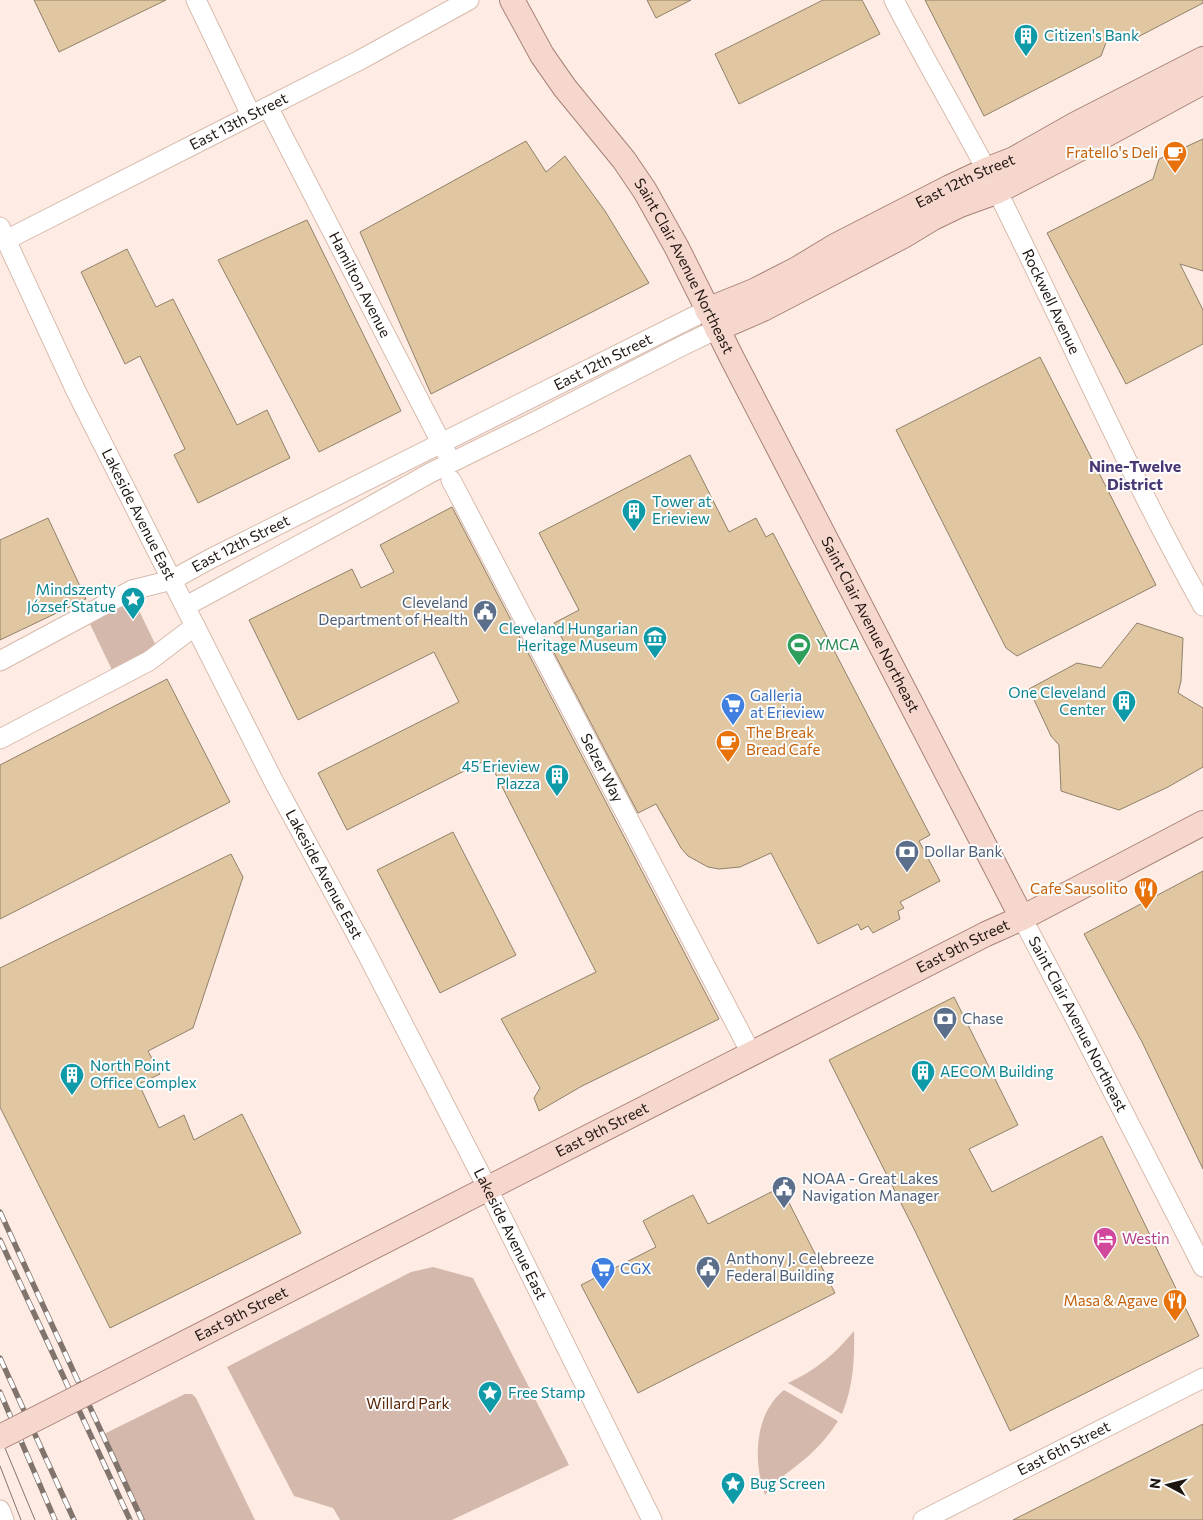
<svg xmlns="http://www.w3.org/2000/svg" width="1203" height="1520" viewBox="0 0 1203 1520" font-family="Commissioner,sans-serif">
<rect width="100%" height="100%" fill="#feece4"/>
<g fill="#d4b8ac">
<polygon points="134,600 158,650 113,672 89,622"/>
<polygon points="433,1267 473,1278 569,1465 452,1520 340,1520 333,1508 294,1496 227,1367 411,1272"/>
<path d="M854,1331c1,27 -1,57 -12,83l-54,-31c28,-13 47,-29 66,-52z"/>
<path d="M784,1390l54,31c-10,16 -23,30 -38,42 -13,10 -25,19 -35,32 -12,-34 -11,-81 19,-105z"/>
<polygon points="185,1394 192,1394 196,1398 255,1520 143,1520 102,1435"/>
</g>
<g fill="#e0c6a1" stroke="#90816a">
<polygon points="34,0 166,0 59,52"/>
<polygon points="647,0 691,0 656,18"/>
<polygon points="823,0 862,0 880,34 739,104 715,54"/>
<polygon points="925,0 1203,0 1203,3 1132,40 1110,32 1101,56 984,116"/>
<polygon points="1203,139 1203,271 1180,264 1203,310 1203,344 1126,384 1047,233 1153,179 1159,159"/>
<polygon points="526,141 546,172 565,156 605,211 649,283 431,394 360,232"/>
<polygon points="307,220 401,411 319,452 218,260"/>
<polygon points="127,249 156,307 173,299 237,425 267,410 290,458 198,503 174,455 185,449 140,356 125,364 81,272"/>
<polygon points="1040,357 1156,585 1017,656 1006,648 896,430"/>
<polygon points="690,455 729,532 756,518 766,537 773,533 930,835 919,841 940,881 900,902 904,908 898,911 900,919 873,933 868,926 861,930 858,924 818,944 771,853 740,867 719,869 708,867 688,856 681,848 656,804 638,813 552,649 564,642 554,623 579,610 539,533"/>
<polygon points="452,507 719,1019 582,1086 539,1111 534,1098 540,1088 501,1019 596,972 488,759 347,830 318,773 459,702 434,652 298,720 249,620 352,569 361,588 394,572 380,545"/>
<polygon points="48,518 86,599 0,640 0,540"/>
<polygon points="1137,623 1183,638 1181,681 1178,693 1203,708 1203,767 1168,787 1119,810 1061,791 1059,745 1051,736 1029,689 1077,663 1101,668"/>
<polygon points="167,679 230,802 0,919 0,765"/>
<polygon points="453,832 516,955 440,993 377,870"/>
<polygon points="231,854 243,877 193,1028 148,1051 160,1074 139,1084 159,1128 184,1115 194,1140 242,1114 301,1233 110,1328 0,1107 0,968"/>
<polygon points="1203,871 1203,1169 1142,1042 1084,934"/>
<polygon points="954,997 1018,1125 969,1149 992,1192 1102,1136 1199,1336 1010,1431 916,1233 829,1060"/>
<polygon points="781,1187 835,1293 638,1393 581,1285 656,1247 643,1221 669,1207 693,1195 708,1224"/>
<polygon points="1203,1424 1203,1520 1013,1520"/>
</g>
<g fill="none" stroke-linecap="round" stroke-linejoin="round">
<defs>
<g id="minor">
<polyline points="196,0 251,115"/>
<path id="s1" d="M894,0c29,57 62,112 92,169 74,145 137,295 217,437"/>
<path id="s2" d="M268,107l179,347"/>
<path id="s3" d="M0,227l76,164 198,391 93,172 121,235 164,331"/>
<path id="s4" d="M6,240l354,-180 109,-60"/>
<path id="s5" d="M451,480l301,575"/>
<polyline points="186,606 353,516 430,473 536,421 680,347 717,329"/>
<path id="s6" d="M0,661l132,-71 40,-10 38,-21 497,-249"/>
<polyline points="0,739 149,661 195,626"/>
<path id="s7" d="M1022,918l52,98 129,251"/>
<polyline points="0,1510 4,1520"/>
<path id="s8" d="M923,1520l280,-142"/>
</g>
<g id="major">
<path id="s9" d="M512,0l30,55 23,33 59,72 21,31 32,57 56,112 289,558"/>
<path id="s10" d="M707,310l47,-19 43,-22 38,-23 115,-59 36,-17 28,-11 62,-35 127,-65"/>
<polyline points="717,329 763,309 905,235 933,218 960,205 996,192 1087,145 1203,82"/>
<path id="s11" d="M130,1371l856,-437 36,-16 181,-95"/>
</g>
</defs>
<use href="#minor" stroke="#d7bbad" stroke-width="21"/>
<use href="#major" stroke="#a78277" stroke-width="26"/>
<use href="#minor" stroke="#fff" stroke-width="19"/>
<use href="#major" stroke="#f6d7ce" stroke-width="24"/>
<g stroke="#81746d" stroke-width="1">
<polyline points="0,1436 35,1520"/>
<polyline points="0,1466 21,1520"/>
</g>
<defs>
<g id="rail">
<polyline points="0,1212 142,1520"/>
<polyline points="0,1240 130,1520"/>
<polyline points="0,1358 74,1520"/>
<polyline points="0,1392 55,1520"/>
</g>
</defs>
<use href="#rail" stroke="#81746d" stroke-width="5.5"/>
<use href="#rail" stroke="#fdfdfd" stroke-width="4" stroke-dasharray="11" stroke-linecap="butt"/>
<defs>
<polyline id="major-bridge" points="0,1437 130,1371"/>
</defs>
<use href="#major-bridge" stroke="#a78277" stroke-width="26" stroke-linecap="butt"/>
<use href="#major-bridge" stroke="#f6d7ce" stroke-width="24"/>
</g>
<defs>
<symbol id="building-pin" viewBox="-11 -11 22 30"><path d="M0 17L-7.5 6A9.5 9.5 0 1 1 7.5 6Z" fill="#0f9aa8" stroke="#fdfdfd"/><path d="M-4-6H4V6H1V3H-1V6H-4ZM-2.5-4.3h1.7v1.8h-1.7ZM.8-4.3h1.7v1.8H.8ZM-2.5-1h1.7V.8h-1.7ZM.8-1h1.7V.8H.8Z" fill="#fff"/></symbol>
<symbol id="cafe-pin" viewBox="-11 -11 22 30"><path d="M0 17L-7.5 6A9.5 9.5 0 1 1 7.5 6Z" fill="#e8710a" stroke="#fdfdfd"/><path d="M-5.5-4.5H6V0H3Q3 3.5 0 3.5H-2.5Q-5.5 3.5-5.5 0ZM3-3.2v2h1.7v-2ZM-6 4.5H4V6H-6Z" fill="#fff"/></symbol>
<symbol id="sight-pin" viewBox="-11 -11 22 30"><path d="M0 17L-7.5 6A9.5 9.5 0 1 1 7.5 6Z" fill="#0f9aa8" stroke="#fdfdfd"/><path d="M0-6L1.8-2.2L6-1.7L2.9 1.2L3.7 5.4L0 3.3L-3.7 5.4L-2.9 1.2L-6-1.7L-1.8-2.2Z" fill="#fff"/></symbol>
<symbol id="civic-pin" viewBox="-11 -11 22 30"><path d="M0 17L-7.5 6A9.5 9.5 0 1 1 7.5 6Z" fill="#5c6f8a" stroke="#fdfdfd"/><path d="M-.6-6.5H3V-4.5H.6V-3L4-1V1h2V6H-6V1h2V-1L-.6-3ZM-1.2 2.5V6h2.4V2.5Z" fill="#fff"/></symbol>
<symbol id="museum-pin" viewBox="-11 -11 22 30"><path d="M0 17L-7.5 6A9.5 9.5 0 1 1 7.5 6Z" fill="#0f9aa8" stroke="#fdfdfd"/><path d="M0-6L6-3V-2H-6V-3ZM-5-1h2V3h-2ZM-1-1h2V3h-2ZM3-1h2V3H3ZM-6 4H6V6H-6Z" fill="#fff"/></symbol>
<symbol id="stadium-pin" viewBox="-11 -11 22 30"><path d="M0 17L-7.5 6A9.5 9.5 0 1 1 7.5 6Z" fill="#2e9e5b" stroke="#fdfdfd"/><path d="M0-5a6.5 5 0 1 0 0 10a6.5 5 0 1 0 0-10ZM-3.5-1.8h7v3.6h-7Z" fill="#fff"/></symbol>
<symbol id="supermarket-pin" viewBox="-11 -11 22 30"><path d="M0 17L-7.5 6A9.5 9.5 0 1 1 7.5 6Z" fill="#3f7fe0" stroke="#fdfdfd"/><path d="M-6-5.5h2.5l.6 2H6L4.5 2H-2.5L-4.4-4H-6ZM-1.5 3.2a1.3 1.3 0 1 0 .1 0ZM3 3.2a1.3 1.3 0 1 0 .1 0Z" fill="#fff"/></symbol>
<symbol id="bank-pin" viewBox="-11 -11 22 30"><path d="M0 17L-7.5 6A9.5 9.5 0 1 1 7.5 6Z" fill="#5c6f8a" stroke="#fdfdfd"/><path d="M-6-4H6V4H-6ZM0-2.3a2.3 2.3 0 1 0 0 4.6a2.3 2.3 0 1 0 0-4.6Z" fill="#fff"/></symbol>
<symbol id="restaurant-pin" viewBox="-11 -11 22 30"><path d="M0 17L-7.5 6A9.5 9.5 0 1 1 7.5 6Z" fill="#e8710a" stroke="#fdfdfd"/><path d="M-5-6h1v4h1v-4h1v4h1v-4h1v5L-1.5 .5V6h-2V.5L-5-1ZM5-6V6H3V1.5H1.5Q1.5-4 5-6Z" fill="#fff"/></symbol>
<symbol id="hotel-pin" viewBox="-11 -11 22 30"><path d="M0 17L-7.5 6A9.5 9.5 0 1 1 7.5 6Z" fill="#d1479c" stroke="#fdfdfd"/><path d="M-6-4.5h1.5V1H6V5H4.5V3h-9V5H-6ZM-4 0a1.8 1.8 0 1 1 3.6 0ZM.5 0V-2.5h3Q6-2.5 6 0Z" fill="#fff"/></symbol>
</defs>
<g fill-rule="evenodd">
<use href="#building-pin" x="1012" y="22" width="28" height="38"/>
<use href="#cafe-pin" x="1161" y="139" width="28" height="38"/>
<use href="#building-pin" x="620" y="497" width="28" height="38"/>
<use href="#sight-pin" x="119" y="585" width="28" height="38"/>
<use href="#civic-pin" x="471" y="598" width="28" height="38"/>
<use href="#museum-pin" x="641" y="624" width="28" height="38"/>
<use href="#stadium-pin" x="785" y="631" width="28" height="38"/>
<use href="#building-pin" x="1110" y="688" width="28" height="38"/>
<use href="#supermarket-pin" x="719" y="691" width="28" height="38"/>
<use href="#cafe-pin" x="714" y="728" width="28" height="38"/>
<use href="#building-pin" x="543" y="762" width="28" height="38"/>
<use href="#bank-pin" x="893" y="838" width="28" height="38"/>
<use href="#restaurant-pin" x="1132" y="875" width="28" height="38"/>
<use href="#bank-pin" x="931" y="1005" width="28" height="38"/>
<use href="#building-pin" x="909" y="1058" width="28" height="38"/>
<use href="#building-pin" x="58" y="1061" width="28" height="38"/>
<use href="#civic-pin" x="770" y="1174" width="28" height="38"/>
<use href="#hotel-pin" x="1091" y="1225" width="28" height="38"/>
<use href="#civic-pin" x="694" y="1254" width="28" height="38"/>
<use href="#supermarket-pin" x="589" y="1255" width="28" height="38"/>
<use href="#restaurant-pin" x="1161" y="1287" width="28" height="38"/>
<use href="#sight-pin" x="476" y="1379" width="28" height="38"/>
<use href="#sight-pin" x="719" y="1470" width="28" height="38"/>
</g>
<g text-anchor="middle" stroke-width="4" stroke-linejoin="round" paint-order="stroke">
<g font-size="15" fill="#0d838f" stroke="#fdfdfd" text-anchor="start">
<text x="1044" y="41">Citizen's Bank</text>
<text x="652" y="507">Tower at<tspan x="652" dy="17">Erieview</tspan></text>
<text x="116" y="595" text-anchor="end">Mindszenty<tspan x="116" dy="17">József Statue</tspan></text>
<text x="638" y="634" text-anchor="end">Cleveland Hungarian<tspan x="638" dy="17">Heritage Museum</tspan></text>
<text x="1106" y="698" text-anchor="end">One Cleveland<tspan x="1106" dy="17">Center</tspan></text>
<text x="540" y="772" text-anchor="end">45 Erieview<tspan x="540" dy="17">Plazza</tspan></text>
<text x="90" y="1071">North Point<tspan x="90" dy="17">Office Complex</tspan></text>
<text x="940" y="1077">AECOM Building</text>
<text x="508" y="1398">Free Stamp</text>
<text x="750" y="1489">Bug Screen</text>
</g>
<g font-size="15" fill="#1f1510" stroke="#fdfdfd">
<text dy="5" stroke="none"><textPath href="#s4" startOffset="261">East 13th Street</textPath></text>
<text dy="5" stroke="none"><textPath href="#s10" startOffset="289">East 12th Street</textPath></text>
<text dy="5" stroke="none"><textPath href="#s9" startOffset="318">Saint Clair Avenue Northeast</textPath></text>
<text dy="5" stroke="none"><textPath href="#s2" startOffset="200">Hamilton Avenue</textPath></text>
<text dy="5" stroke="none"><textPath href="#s1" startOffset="340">Rockwell Avenue</textPath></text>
<text dy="5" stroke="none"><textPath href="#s6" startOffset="674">East 12th Street</textPath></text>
<text dy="5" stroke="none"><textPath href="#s3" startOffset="319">Lakeside Avenue East</textPath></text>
<text dy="5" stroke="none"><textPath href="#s6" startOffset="269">East 12th Street</textPath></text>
<text dy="5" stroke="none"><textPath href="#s9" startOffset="722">Saint Clair Avenue Northeast</textPath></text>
<text dy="5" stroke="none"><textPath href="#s5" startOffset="325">Selzer Way</textPath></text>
<text dy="5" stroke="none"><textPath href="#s3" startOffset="724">Lakeside Avenue East</textPath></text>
<text dy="5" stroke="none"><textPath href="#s11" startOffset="935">East 9th Street</textPath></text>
<text dy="5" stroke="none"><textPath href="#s7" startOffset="120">Saint Clair Avenue Northeast</textPath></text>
<text dy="5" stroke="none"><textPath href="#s11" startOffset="530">East 9th Street</textPath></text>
<text dy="5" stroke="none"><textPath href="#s3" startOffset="1129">Lakeside Avenue East</textPath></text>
<text dy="5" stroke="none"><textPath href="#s11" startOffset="125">East 9th Street</textPath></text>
<text dy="5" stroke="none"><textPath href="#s8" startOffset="158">East 6th Street</textPath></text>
</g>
<g font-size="15" fill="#c56008" stroke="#fdfdfd" text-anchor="end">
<text x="1158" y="158">Fratello's Deli</text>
<text x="746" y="738" text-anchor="start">The Break<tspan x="746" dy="17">Bread Cafe</tspan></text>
<text x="1128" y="894">Cafe Sausolito</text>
<text x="1158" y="1306">Masa &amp; Agave</text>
</g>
<g font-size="15" fill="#4e5e75" stroke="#fdfdfd" text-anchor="start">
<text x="468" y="608" text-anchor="end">Cleveland<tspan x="468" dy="17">Department of Health</tspan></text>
<text x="924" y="857">Dollar Bank</text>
<text x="962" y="1024">Chase</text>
<text x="802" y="1184">NOAA - Great Lakes<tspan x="802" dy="17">Navigation Manager</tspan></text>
<text x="726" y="1264">Anthony J. Celebreeze<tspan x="726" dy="17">Federal Building</tspan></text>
</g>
<g font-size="15" fill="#27864d" stroke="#fdfdfd" text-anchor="start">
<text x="816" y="650">YMCA</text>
</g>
<g font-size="15" fill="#366cbe" stroke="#fdfdfd" text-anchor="start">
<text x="750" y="701">Galleria<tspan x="750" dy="17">at Erieview</tspan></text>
<text x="620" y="1274">CGX</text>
</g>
<g font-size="15" fill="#b23c85" stroke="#fdfdfd" text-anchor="start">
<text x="1122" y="1244">Westin</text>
</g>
<g font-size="15" fill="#572304" stroke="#fdfdfd">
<text x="408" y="1409">Willard Park</text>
</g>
<g font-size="16" font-weight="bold" fill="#493774" stroke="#fdfdfd">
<text x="1135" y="472">Nine-Twelve<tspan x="1135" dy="18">District</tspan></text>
</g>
</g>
<g transform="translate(1168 1485) rotate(277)" stroke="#fdfdfd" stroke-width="4" paint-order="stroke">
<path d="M0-4L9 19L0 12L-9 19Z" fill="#1f1510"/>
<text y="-8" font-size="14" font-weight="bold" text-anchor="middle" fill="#1f1510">N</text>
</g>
</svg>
